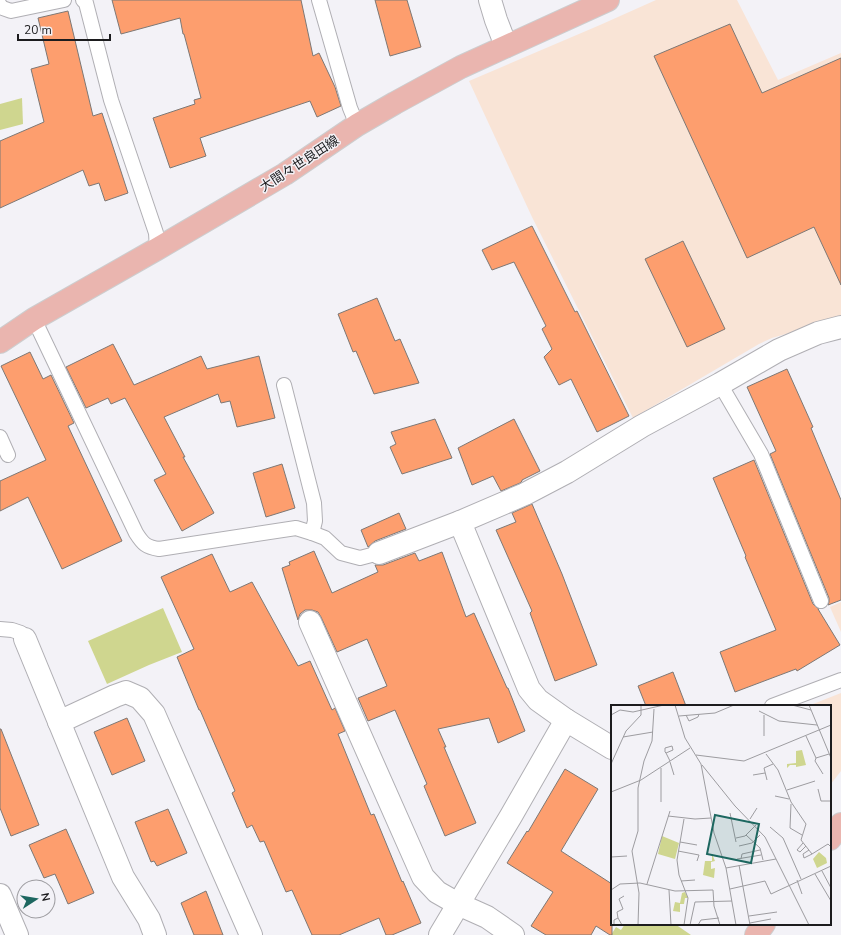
<svg xmlns="http://www.w3.org/2000/svg" width="841" height="935" viewBox="0 0 841 935" font-family="'Nunito Sans','Noto Sans JP',sans-serif">
<rect width="100%" height="100%" fill="#f3f2f7"/>
<g fill="#f9e4d6">
<polygon points="656,0 737,0 778,80 841,53 841,318 772,338 759,344 633,418 532,217 469,81 600,25"/>
<polygon points="841,602 841,632 830,607"/>
<polygon points="841,693 841,771 830,785 830,706 808,706"/>
</g>
<g fill="#cfd68f">
<polygon points="22,98 23,124 0,130 0,104"/>
<polygon points="163,608 182,652 149,665 107,684 88,641"/>
<polygon points="625,924 675,924 691,935 611,935 616,927 621,930"/>
</g>
<g fill="#fd9e6e" stroke="#7d7875">
<polygon points="112,0 301,0 313,56 319,53 335,87 341,106 317,117 310,101 200,138 206,156 170,168 153,118 195,104 194,100 201,98 184,34 183,34 180,18 121,34"/>
<polygon points="375,0 407,0 421,47 390,56"/>
<polygon points="68,11 93,116 102,113 128,193 105,201 99,183 89,186 83,170 0,208 0,141 44,122 31,69 49,64 38,18"/>
<polygon points="730,24 762,93 841,58 841,285 814,227 747,258 654,56"/>
<polygon points="532,226 575,312 577,311 629,416 597,432 571,379 559,385 544,357 552,349 542,329 546,326 514,262 492,270 482,250"/>
<polygon points="683,241 725,329 687,347 645,259"/>
<polygon points="377,298 395,341 400,339 419,383 374,394 356,351 353,352 338,314"/>
<polygon points="113,344 134,385 201,356 207,369 259,356 275,418 237,427 230,401 221,403 218,394 164,417 185,457 183,457 214,513 182,531 154,480 166,474 125,398 111,404 108,398 86,408 66,367"/>
<polygon points="30,352 43,379 51,375 74,423 68,426 122,541 62,569 28,497 0,511 0,481 46,460 1,366"/>
<polygon points="787,369 813,427 811,428 841,500 841,600 828,605 829,602 829,598 770,454 776,451 747,387"/>
<polygon points="435,419 452,458 402,474 390,447 396,444 391,432"/>
<polygon points="514,419 540,471 522,480 522,481 520,483 501,491 493,476 472,485 458,448"/>
<polygon points="754,460 813,604 816,607 819,609 818,609 840,645 797,671 796,669 735,692 720,652 776,630 745,557 746,556 713,478"/>
<polygon points="282,464 295,508 266,517 253,473"/>
<polygon points="532,504 562,574 597,665 555,681 530,613 532,611 496,530 516,522 512,513"/>
<polygon points="399,513 406,529 375,541 368,547 361,530"/>
<polygon points="314,551 332,593 378,572 375,565 383,565 415,553 419,561 442,552 466,617 474,613 507,688 508,688 525,731 498,743 489,718 438,729 446,747 444,747 476,823 445,836 424,786 427,784 395,710 368,721 358,698 387,686 367,639 337,652 321,617 318,612 312,610 305,610 300,614 298,620 282,568 290,565 289,562"/>
<polygon points="212,554 230,592 252,582 298,666 310,661 332,710 335,708 345,731 338,734 371,815 374,814 402,882 403,881 421,923 392,935 386,935 379,918 339,935 312,935 292,890 286,892 264,841 260,842 252,825 247,828 232,793 235,791 200,710 199,710 177,657 194,649 161,577"/>
<polygon points="673,672 686,706 646,706 638,686"/>
<polygon points="127,718 145,761 112,775 94,732"/>
<polygon points="0,729 1,729 39,825 11,836 0,808"/>
<polygon points="565,769 598,789 561,851 612,884 612,935 610,935 596,926 591,935 546,935 531,926 553,892 507,863 527,831 528,832"/>
<polygon points="168,809 187,853 157,866 154,861 151,862 135,822"/>
<polygon points="66,829 94,893 68,904 55,874 44,878 29,845"/>
<polygon points="206,891 223,935 194,935 181,903"/>
</g>
<g fill="none" stroke-linecap="round" stroke-linejoin="round">
<defs>
<g id="lane">
<polyline points="83,0 86,3 111,100 156,233 157,249"/>
<polyline points="319,0 350,108 357,125"/>
<polyline points="0,5 0,7 11,11 64,0"/>
<path d="M34,319l102,214c7,11 10,14 23,16l137,-21 16,5 13,5 16,15 19,5 19,-5"/>
<polyline points="720,384 761,454 821,601"/>
<polyline points="284,385 314,503 315,521 312,533"/>
<polyline points="0,437 8,455"/>
<polyline points="0,629 12,630 21,633 25,639"/>
<polyline points="772,706 841,680"/>
</g>
<g id="street">
<polyline points="490,0 496,20 506,46"/>
<polyline points="460,522 529,689 538,700 566,720 612,748"/>
<polyline points="379,553 460,522 525,494 567,472 642,426 720,384 779,350 818,333 841,327"/>
<polyline points="310,622 423,877 437,892 458,904 487,917 513,935"/>
<polyline points="25,639 123,877 149,919 155,935"/>
<polyline points="59,722 115,696 126,692 140,698 154,714 251,935"/>
<polyline points="0,895 17,935"/>
<polyline points="440,935 511,816 566,720"/>
</g>
<g id="primary">
<polyline points="0,342 34,319 157,249 285,174 357,125 395,103 461,67 608,0"/>
<polyline points="830,839 841,824"/>
<polyline points="756,935 764,924"/>
</g>
</defs>
<use href="#lane" stroke="#b0afb4" stroke-width="16"/>
<use href="#street" stroke="#b0afb4" stroke-width="24"/>
<use href="#primary" stroke="#cdcdce" stroke-width="24"/>
<use href="#lane" stroke="#fff" stroke-width="14"/>
<use href="#street" stroke="#fff" stroke-width="22"/>
<use href="#primary" stroke="#eab5af" stroke-width="22"/>
</g>
<g text-anchor="middle" stroke-width="3" stroke-linejoin="round" paint-order="stroke">
<g font-size="13" fill="#1c1c1e" stroke="#f3f2f7">
<text transform="translate(299 163) rotate(-33)" y="5">大間々世良田線</text>
</g>
</g>
<g transform="translate(611 705)">
<rect width="220" height="220" fill="#f3f2f7"/>
<path d="M191,45l4,15 -10,2v-2h-6l-3,3v-4l9,-1v-12zM51,131l17,7 -4,16 -17,-5zM208,147l7,6 1,5 -10,5 -4,-9zM101,149l3,7 -4,1v7l4,-1 -1,10 -11,-3 2,-14h7zM74,187l3,6h-3l-1,6h-4v8l-7,-1 2,-9 5,1 2,-10z" fill="#cfd68f"/>
<path fill="none" stroke="#9d9ca0" stroke-width="1" d="M64,0l10,33 16,26 13,69 12,35 10,57M181,0l19,5M198,0l22,53M148,6l20,10 38,4M0,10l9,-5 13,2 31,-7M75,10l3,6 9,-4 1,-3M68,11l36,-3 19,-8M153,31v-21M195,31l10,22 -1,3 8,13M12,32l30,-5M55,48l7,-3 -1,-4 -7,2v4l1,1 4,8M155,49l12,16 13,32 15,22 -5,16 11,14 16,-10 3,3M85,50l48,6 87,-36M205,53l13,-4M59,57l4,13M0,59l15,-33 15,-16v-10M91,60l33,41 30,31 44,88M50,63v34M142,70l12,-2M156,75l-3,-12 9,-4M207,84l3,12h10M176,85l28,-9M0,87l30,-12 49,-32M164,91l14,3M180,99l-1,24 12,7M119,108l6,29M57,111l27,3 16,-1M139,114l7,-11M159,122l13,11 18,41M135,130l14,13 3,12M125,133l9,-2 11,-11M69,137l17,3M192,138l-6,7 3,2 6,-6M128,141l13,-3 8,-8M198,145l-6,4 1,4 8,-4M67,146l21,4 -2,6M0,152l16,-1M126,154l24,-4M130,154l1,-5 18,-4M128,160l11,60M115,163l50,-9M211,166l9,17M204,169l16,27M186,175l5,14M70,176l14,-1M36,179l23,-73M119,184l35,-8 6,13 60,-28M0,185l9,-6 20,-1 35,8 38,-1 1,16 6,19M58,185l2,35M138,211l28,-4M7,213l-1,-6 6,-3 -4,-10 5,-3M139,218l21,-4M3,220v-5l4,-2 4,7M27,220l1,-32 -7,-42 6,-20v-43l6,-27 8,-20 2,-32M73,220l4,-27 -9,-23 -2,-15 7,-41M79,220l5,-23 37,-1M87,220l3,-5 18,-2"/>
<path fill="#1d6760" fill-opacity="0.15" stroke="#1d6760" stroke-width="2" d="M104,110l44,9 -8,39 -44,-9z"/>
<rect width="220" height="220" fill="none" stroke="#1c1c1e" stroke-width="2"/>
</g>
<g transform="translate(36 899) rotate(78)"><circle r="19" fill="#f3f2f7" stroke="#9d9ca0"/>
<path d="M0-3L7 15L0 10L-7 15Z" fill="#1d6760"/>
<text y="-6" font-size="11" font-weight="bold" text-anchor="middle" fill="#1c1c1e">N</text>
</g>
<path d="M18 34v6h92v-6" fill="none" stroke="#1c1c1e" stroke-width="2"/>
<text x="24" y="34" font-size="12" fill="#1c1c1e" stroke="#f3f2f7" stroke-width="3" paint-order="stroke">20 m</text>
</svg>
